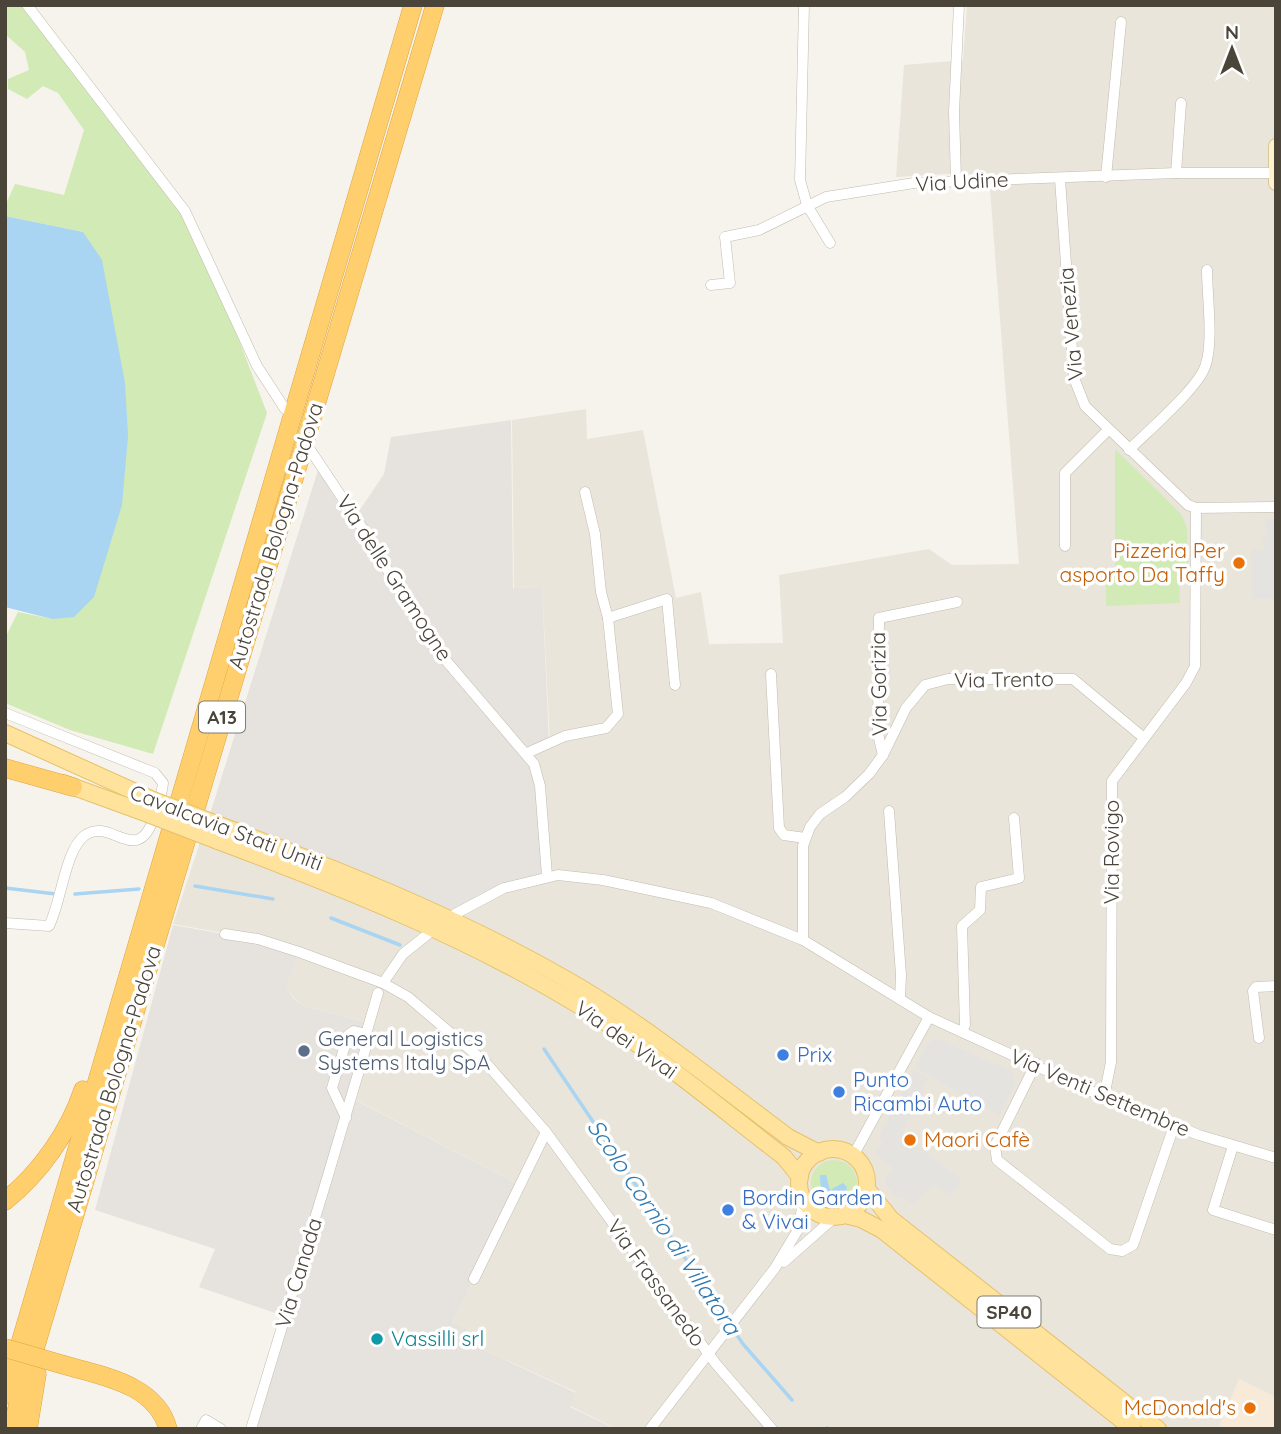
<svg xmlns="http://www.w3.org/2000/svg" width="1281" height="1434" viewBox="0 0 1281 1434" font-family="Quicksand,sans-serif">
<rect width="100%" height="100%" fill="#f6f3ec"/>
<polygon fill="#eae5da" points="967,5 1276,5 1276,1429 617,1429 570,1406 576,1392 465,1341 470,1330 453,1322 520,1185 352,1098 373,1024 304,1006 293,997 287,987 299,951 258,939 173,924 200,842 293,876 428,935 527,754 550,743 542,587 514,588 512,420 586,409 587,439 643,430 676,598 701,592 709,644 783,643 779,575 929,549 952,565 1019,564 989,177 946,174 896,177 904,65 963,60"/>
<polygon fill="#f7ead8" points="1239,1379 1276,1397 1276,1429 1218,1429"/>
<g fill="#e6e2dd">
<polygon points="511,420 513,588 542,587 549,743 527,753 533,764 547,876 533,879 455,914 383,880 210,814 318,470 351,523 384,474 391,437"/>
<polygon points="173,925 258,940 299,952 287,987 293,998 304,1006 372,1024 351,1098 520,1185 453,1322 470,1330 465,1341 576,1393 570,1407 616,1429 254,1429 287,1317 199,1287 215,1249 95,1210"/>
</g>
<g fill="#d2eab5">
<polygon points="5,5 25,5 185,213 210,265 267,413 153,754 70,730 5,703 5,638 18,612 52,619 83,232 5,216 5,206 15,184 64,195 84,130 58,93 43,86 27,99 8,89 8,79 29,70 25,52 5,34"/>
<polygon points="1115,449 1181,514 1187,527 1188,572 1179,573 1180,603 1106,606 1106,569 1115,569"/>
<circle cx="834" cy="1183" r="23"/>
</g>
<g fill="#e5e3e0">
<polygon points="1265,519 1276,519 1276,599 1252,599 1251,549 1265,550 1262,539 1266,538"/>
<polygon points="937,1038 1011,1071 1016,1083 1000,1115 915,1068 927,1044"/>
<polygon points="914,1070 928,1077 902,1134 962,1180 950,1196 933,1184 915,1204 894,1195 884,1181 893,1168 875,1153 883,1142 878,1138"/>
</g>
<g fill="#a9d4f2">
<polygon points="5,216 83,232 102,260 125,383 128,436 122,505 94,597 74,617 52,619 5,607"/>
<polygon points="820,1175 826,1175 830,1190 843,1183 847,1187 846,1192 838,1199 821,1195"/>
</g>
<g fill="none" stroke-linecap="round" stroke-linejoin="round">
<g stroke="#a9d4f2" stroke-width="3.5">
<polyline points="195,886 273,899"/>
<polyline points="5,888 56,894"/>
<polyline points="75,894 139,889"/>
<polyline points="331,918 400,945"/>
<polyline points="544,1049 743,1344 792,1400"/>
<polyline points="827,1428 828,1429"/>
</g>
<defs>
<g id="street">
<polyline points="27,5 185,211 257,366 285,409"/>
<polyline points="804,5 800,180 807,205 830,243"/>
<polyline points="1176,173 1181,103"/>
<polyline points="1106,177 1121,22"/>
<polyline points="1060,179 1074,378 1085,406 1188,505 1196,508 1276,507"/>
<polyline points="956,180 954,112 959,5"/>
<polyline points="711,285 730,283 725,237 759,230 826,197 914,183 1176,173 1275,173"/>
<path d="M1129,450c19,-19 67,-60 76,-83 9,-24 2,-71 2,-97"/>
<polyline points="311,451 363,529 431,643 534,764 540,786 547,876"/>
<polyline points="1065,546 1065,473 1108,430"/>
<polyline points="608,618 667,599 675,685"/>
<polyline points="771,674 779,828 784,835 805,838"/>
<path d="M5,713l150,60 8,10c-1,11 -5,21 -8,32 -18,55 -44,0 -71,21 -19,15 -23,67 -35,90l-44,-3"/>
<polyline points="527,753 565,736 606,728 618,714 608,618 601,592 595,534 585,492"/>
<polyline points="883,755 878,734 879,618 957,602"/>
<polyline points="889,811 901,975 900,999"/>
<polyline points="455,914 504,888 558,875 603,880 711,903 803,940 929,1017 1104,1097 1199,1135 1276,1158"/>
<polyline points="225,934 258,939 299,952 383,983 408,997 487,1064 546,1132 716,1364 772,1429"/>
<polyline points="803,940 803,846 810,827 820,814 845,797 869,774 883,755 906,708 925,685 948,679 1073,679 1144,738"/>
<polyline points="383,983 403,954 428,934"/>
<polyline points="962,1032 965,1025 962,926 980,910 981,887 1019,878 1014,818"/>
<polyline points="366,1034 378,993"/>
<polyline points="1259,1038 1253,991 1256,987 1276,986"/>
<polyline points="1036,1063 995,1146 997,1160 1110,1249 1122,1251 1133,1245 1174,1126"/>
<polyline points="1104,1097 1111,1062 1112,781 1186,683 1195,666 1196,508"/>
<polyline points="1233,1146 1213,1210 1276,1230"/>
<polyline points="853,1156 929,1017"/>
<polyline points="784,1262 835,1217"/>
<polyline points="474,1279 546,1132"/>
<polyline points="201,1429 206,1420 221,1429"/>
<path d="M251,1429c40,-130 79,-259 117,-389l-2,-6 -12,-3 -6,4 -16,53 14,30"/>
<polyline points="650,1429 775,1268 799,1228 803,1200"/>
</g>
<polyline id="secondary" points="1276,146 1276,183"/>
<g id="primary">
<polyline points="5,733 153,800"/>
<polyline points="63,783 148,814"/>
<path d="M222,826c123,46 246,95 359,162 73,44 139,98 207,149l31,16"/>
<path d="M218,841c120,45 241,93 352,159 76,45 145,104 214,157l16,20"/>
<circle cx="833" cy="1183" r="34"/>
<polyline points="867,1189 891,1219 1158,1429"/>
<polyline points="845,1215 861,1219 882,1230 1133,1429"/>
</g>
<g id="highway">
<polyline points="5,768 73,787"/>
<path d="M5,1201c35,-28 64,-69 78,-111"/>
<path d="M64,1365c38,11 92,19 104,64"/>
<polyline points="5,1395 413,5"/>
<polyline points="11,1429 435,5"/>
<polyline points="28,1429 37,1374"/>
</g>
</defs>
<use href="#street" stroke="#c2bbae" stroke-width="11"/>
<use href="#secondary" stroke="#d6c79b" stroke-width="16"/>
<use href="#primary" stroke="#e6c16a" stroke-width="18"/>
<use href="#highway" stroke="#e0a43c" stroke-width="19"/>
<use href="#street" stroke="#fff" stroke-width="10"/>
<use href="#secondary" stroke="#fff3cd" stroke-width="14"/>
<use href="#primary" stroke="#ffe39c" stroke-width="16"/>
<use href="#highway" stroke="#ffcf6e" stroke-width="18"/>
<defs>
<g id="primary-bridge">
<polyline points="153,800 222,826"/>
<polyline points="148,814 218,841"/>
</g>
<polyline id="highway-bridge" points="5,1348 64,1365"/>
</defs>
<use href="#primary-bridge" stroke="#e6c16a" stroke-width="18" stroke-linecap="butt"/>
<use href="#highway-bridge" stroke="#e0a43c" stroke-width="19" stroke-linecap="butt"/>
<use href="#primary-bridge" stroke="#ffe39c" stroke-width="16"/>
<use href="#highway-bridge" stroke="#ffcf6e" stroke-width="18"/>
</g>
<g fill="#e8710a" stroke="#fff" stroke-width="2.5">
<circle cx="1239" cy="563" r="7"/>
<circle cx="910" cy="1140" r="7"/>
<circle cx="1250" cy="1408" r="7"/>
</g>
<circle fill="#5c6f8a" stroke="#fff" stroke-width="2.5" cx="304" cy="1051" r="7"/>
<g fill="#3f7fe0" stroke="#fff" stroke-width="2.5">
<circle cx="783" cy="1055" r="7"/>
<circle cx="839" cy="1092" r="7"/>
<circle cx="728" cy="1210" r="7"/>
</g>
<circle fill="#0f9aa8" stroke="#fff" stroke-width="2.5" cx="377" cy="1339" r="7"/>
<g text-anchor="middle" stroke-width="7" stroke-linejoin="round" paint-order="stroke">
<g fill="#fff" stroke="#817c74" stroke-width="2">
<rect x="199" y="701.5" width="46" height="31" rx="5"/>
<rect x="977.5" y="1296.5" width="63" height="31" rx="5"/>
</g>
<g font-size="19" font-weight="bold" fill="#4b4439">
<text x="222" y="724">A13</text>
<text x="1009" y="1319">SP40</text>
</g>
<g font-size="21" fill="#4b4439" stroke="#fff">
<text transform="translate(962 182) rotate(-3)" y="7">Via Udine</text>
<text transform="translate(1071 324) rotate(-95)" y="7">Via Venezia</text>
<text transform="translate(276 536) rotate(-73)" y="7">Autostrada Bologna-Padova</text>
<text transform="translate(394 578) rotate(57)" y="7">Via delle Gramogne</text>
<text transform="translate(1004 680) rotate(-1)" y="7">Via Trento</text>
<text transform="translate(879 684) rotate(-91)" y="7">Via Gorizia</text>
<text transform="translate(226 828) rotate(21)" y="7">Cavalcavia Stati Uniti</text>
<text transform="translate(1112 852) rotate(-90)" y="7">Via Rovigo</text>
<text transform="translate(626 1040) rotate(35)" y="7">Via dei Vivai</text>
<text transform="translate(114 1079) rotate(-73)" y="7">Autostrada Bologna-Padova</text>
<text transform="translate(1100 1093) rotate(23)" y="7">Via Venti Settembre</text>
<text transform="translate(299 1273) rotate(-73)" y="7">Via Canada</text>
<text transform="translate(656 1283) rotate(54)" y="7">Via Frassanedo</text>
</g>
<g font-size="21" fill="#c56008" stroke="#fff" text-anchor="end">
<text x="1225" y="558">Pizzeria Per<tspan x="1225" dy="24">asporto Da Taffy</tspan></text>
<text x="924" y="1147" text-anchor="start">Maori Cafè</text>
<text x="1236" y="1415">McDonald's</text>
</g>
<g font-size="21" fill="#4e5e75" stroke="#fff" text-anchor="start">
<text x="318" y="1046">General Logistics<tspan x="318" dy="24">Systems Italy SpA</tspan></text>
</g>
<g font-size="21" fill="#366cbe" stroke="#fff" text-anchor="start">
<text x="797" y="1062">Prix</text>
<text x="853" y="1087">Punto<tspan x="853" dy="24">Ricambi Auto</tspan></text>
<text x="742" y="1205">Bordin Garden<tspan x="742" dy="24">&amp; Vivai</tspan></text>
</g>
<g font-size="21" fill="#0d838f" stroke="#fff" text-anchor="start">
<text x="391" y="1346">Vassilli srl</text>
</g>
<g font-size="23" font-style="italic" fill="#2e7ab2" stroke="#fff">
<text transform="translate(664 1227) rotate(56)" y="8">Scolo Cornio di Villatora</text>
</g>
</g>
<rect width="1281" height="1434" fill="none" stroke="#4b4439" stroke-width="14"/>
<g transform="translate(1232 49)" stroke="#ffffff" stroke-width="5" paint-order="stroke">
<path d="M0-5L12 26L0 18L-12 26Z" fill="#4b4439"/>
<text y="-10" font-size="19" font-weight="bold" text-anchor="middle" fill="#4b4439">N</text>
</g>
</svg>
